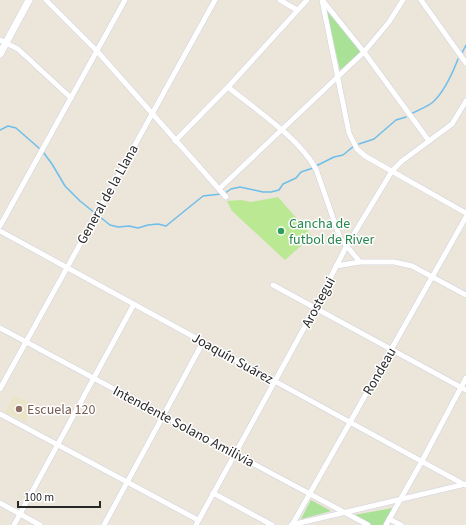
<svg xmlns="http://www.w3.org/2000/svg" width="466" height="525" viewBox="0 0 466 525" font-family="'Source Sans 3',sans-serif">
<rect width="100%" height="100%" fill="#ebe5da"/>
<polygon fill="#ece4c9" points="14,395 34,405 25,422 5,412"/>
<g fill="#a9e197">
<polygon points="327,11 361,52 340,70 327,13"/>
<polygon points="311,500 331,511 301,519"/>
<polygon points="393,508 384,525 371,525 354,515"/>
</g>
<polygon fill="#bbe893" points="278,197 312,236 285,260 232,211 227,201 241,200 251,202"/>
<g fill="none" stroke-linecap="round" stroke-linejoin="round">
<g stroke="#6ebeeb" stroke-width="1.5">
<polyline points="462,53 466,45"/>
<path d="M411,114c7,-4 16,-7 22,-12 11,-10 20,-30 25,-43"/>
<polyline points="0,130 8,126 16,128 40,149"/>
<polyline points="359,144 374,139 396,120 406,117"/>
<polyline points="43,152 52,164 65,186 80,201 110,225 118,227 129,226 138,228 148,225 158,224 166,226 203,196 221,194"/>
<polyline points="316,166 334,157 343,155 354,146"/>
<polyline points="225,193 231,189 240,187 263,192 271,192 279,190 283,184 296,178 301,172 313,168"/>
</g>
<defs>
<g id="minor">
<polyline points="46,0 97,51 226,197"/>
<polyline points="280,0 297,10"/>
<polyline points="322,0 349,133 357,149 365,156 466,213"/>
<polyline points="421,0 466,63"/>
<polyline points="323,1 364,52 429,141"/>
<polyline points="0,40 18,49 71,98"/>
<path d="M228,87c28,23 70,50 88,82l24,69 20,24h34l18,4 54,29"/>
<polyline points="175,141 228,87 307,0"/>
<polyline points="219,189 364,52 389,22 403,0"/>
<polyline points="0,226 125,0"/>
<polyline points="0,231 465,485"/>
<polyline points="336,266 360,262"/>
<polyline points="273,285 466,390"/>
<polyline points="0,328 368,525"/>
<polyline points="0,389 215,0"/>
<polyline points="0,414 198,520"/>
<polyline points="213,493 272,525"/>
<polyline points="0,503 40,525"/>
<polyline points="389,519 401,525"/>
<polyline points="14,525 134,304"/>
<polyline points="104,525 203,342"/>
<polyline points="196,525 315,308 346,247 392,171 402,161 452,124 466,101"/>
<polyline points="291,525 466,484"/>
<polyline points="292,525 466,217"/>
<polyline points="386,525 422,461 466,378"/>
</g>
<polyline id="tertiary" points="0,54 29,0"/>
</defs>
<use href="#minor" stroke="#cfd1e1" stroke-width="6"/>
<use href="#tertiary" stroke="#cfd1e1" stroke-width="8"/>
<use href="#minor" stroke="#fff" stroke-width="5"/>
<use href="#tertiary" stroke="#fff" stroke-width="7"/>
</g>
<circle fill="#2e9e5b" stroke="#fff" stroke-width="1.5" cx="281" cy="231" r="4"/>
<circle fill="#8d6e63" stroke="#fff" stroke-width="1.5" cx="19" cy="409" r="4"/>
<g text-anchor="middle" stroke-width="3" stroke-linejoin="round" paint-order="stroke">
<g font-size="14" fill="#282828" stroke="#fff">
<text transform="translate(107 194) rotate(-61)" y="5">General de la Llana</text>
<text transform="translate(318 302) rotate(-62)" y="5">Arostegui</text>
<text transform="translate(233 358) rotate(29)" y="5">Joaquín Suárez</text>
<text transform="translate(379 371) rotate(-60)" y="5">Rondeau</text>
<text transform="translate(184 426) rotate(28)" y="5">Intendente Solano Amilivia</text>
</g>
<g font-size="14" fill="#27864d" stroke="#fff" text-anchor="start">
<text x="289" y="228">Cancha de<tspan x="289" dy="16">futbol de River</tspan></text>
</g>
<g font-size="14" fill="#785e54" stroke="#fff" text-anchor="start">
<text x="27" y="414">Escuela 120</text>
</g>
</g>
<path d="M18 501v6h82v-6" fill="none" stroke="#282828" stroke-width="2"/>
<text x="24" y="501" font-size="12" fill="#282828" stroke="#ffffff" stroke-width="3" paint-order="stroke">100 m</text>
</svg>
